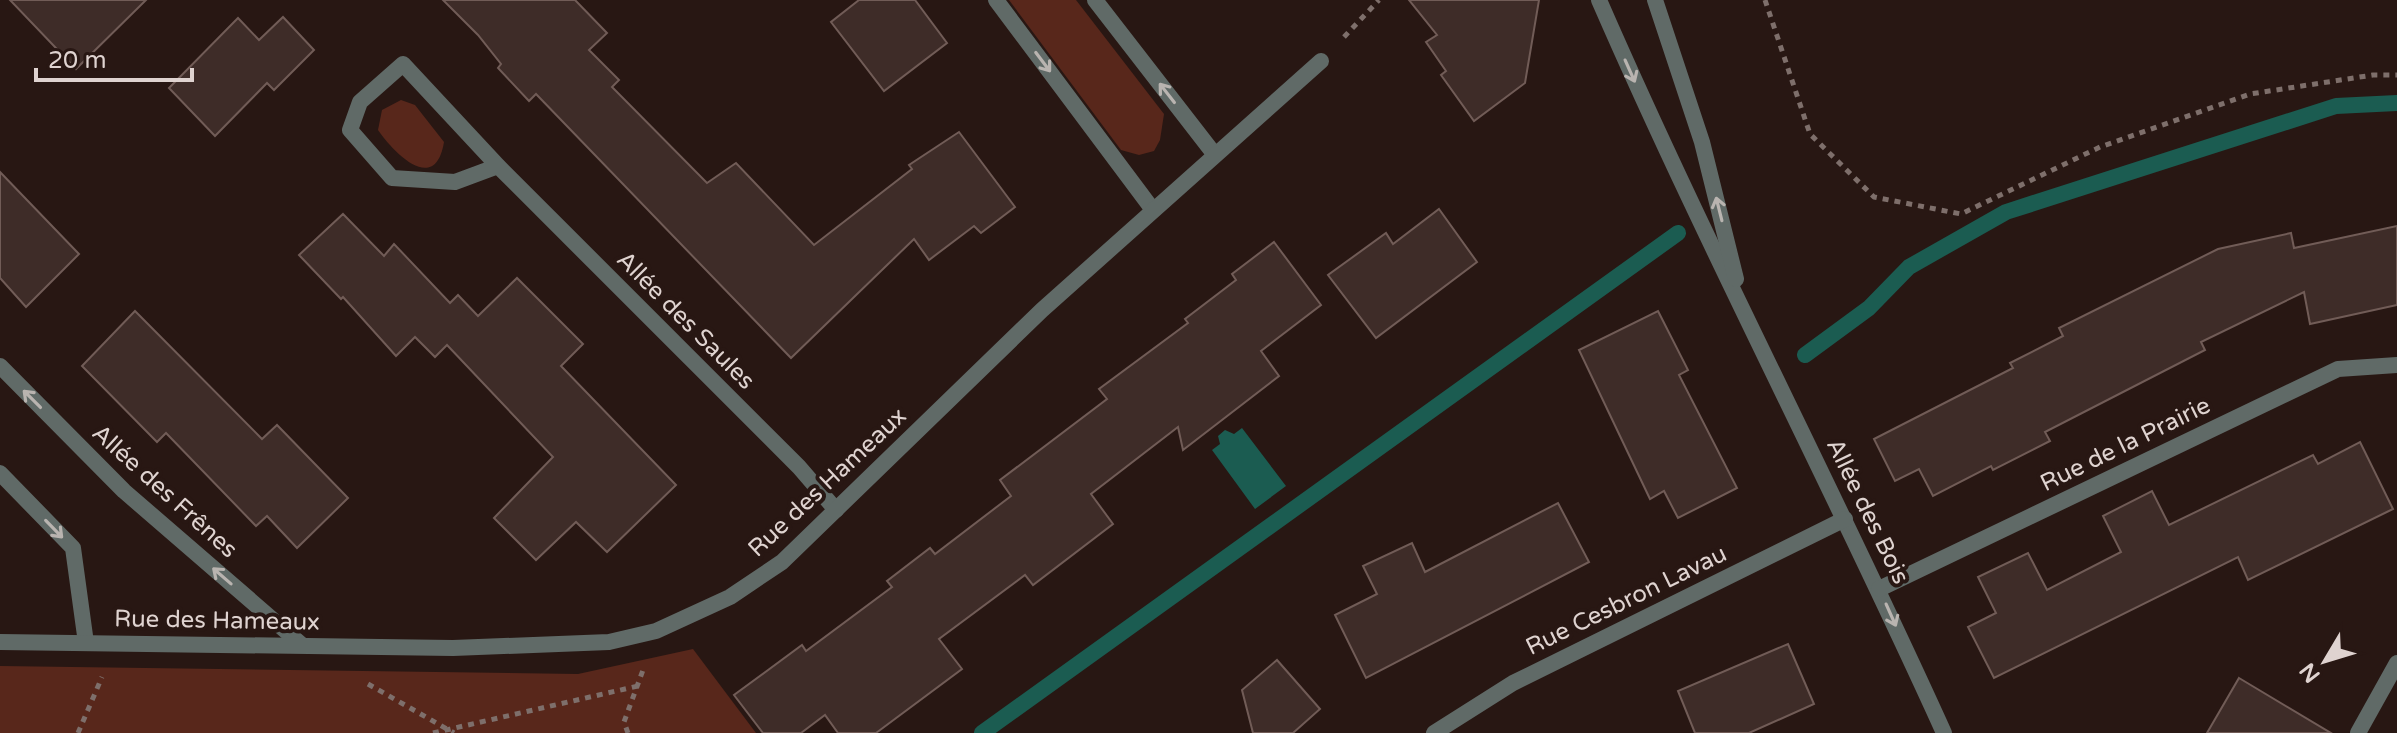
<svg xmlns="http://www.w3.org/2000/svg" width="2397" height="733" viewBox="0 0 2397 733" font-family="'Varela Round',sans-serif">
<rect width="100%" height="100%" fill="#281713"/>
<g fill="#58271b">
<polygon points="1009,0 1076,0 1164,114 1160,140 1154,151 1139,155 1121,150"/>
<path d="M401,100l14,5 29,37c-9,54 -51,10 -66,-12l4,-20z"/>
<polygon points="693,649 756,733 0,733 0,666 578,674"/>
</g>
<polygon fill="#1b5c51" points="1242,428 1286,486 1255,509 1212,450 1220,444 1218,436 1225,430 1234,434"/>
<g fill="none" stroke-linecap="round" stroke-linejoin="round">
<g stroke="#1b5c51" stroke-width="16">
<polyline points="1805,355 1869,308 1909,267 2006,212 2336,106 2397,103"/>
<polyline points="982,733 1678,233"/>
</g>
</g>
<g fill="#3e2c28" stroke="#715c57" stroke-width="2">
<polygon points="10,0 146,0 76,69"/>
<polygon points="443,0 575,0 607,33 589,50 619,80 612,87 707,183 736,163 814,245 912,169 909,165 959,132 1015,207 981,233 974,226 929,260 914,239 791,358 536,94 529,101 498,68 501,64 478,35"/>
<polygon points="859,0 915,0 947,43 884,91 831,22"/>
<polygon points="1409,0 1539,0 1525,83 1474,121 1441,75 1446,71 1426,42 1437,35"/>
<polygon points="283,17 314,50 274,90 267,83 215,136 169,88 238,18 259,40"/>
<polygon points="0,172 79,254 26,307 0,278"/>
<polygon points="1439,209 1477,262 1376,338 1328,275 1386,233 1393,244"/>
<polygon points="343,214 384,256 394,244 450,303 458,295 478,316 517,278 583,344 561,366 676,485 607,552 576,522 536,560 494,518 553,457 447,345 435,357 415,337 396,356 343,297 341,299 299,255"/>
<polygon points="2397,226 2397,305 2310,324 2304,292 2201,342 2205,350 2045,432 2050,441 1993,470 1991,466 1933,496 1919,469 1895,481 1874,439 2013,368 2010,363 2063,336 2059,328 2218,249 2291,233 2294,248"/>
<polygon points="1274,242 1321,305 1261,351 1279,376 1183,450 1178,427 1091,494 1113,524 1033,585 1025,575 939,639 962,669 876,733 838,733 825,715 801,733 763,733 734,695 802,645 806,651 892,587 887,581 930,548 935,554 1011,496 1000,480 1107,399 1099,389 1188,323 1185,319 1236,280 1232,274"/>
<polygon points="135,311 262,439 277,425 348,498 297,548 267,516 256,526 166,433 157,442 82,366"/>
<polygon points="1658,311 1688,370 1679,375 1737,488 1678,518 1664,491 1650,499 1579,350"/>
<polygon points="2360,442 2393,509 2248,580 2238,557 1994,678 1968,627 1996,613 1978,577 2028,553 2047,590 2121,552 2103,516 2152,491 2169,525 2313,455 2318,464"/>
<polygon points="1558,503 1589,562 1366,678 1335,615 1377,594 1363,566 1412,543 1425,572"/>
<polygon points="1788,644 1814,704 1749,733 1695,733 1678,691"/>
<polygon points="1277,660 1320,709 1293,733 1253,733 1242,690"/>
<polygon points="2239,678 2331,733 2207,733"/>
</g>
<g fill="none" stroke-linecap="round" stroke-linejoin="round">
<g stroke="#7e6f6b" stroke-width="5" stroke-dasharray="6 6" stroke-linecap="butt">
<polyline points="1765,0 1810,134 1874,197 1961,214 2100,147 2250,94 2373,75 2397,75"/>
<polyline points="1344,37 1379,0"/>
<polyline points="368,684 454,733"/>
<polyline points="78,733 102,677"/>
<polyline points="433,733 638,686"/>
<polyline points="628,733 624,722 643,670"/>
</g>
<g stroke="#606a67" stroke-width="16">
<polyline points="996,0 1153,210"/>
<polyline points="1095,0 1215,155"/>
<path d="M1599,0c108,248 234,487 345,733"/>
<polyline points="1655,0 1702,142 1736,279"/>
<polyline points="498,166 455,182 392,178 350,130 360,102 403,64 498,166 799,467 836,510"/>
<polyline points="0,366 124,491 302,645"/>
<polyline points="0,473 73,548 86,643"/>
<polyline points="1879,589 2338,369 2397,365"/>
<polyline points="0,642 453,648 609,642 656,631 730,597 782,562 1042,310 1321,61"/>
<polyline points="1434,733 1513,683 1845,519"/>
<polyline points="2358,733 2397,663"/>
</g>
</g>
<defs><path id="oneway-shaft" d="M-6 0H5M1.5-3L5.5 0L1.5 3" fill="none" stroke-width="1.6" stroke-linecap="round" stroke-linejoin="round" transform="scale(2)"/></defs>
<g stroke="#b9b4b0">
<use href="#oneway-shaft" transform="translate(1043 62) rotate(53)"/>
<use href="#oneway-shaft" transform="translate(1630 71) rotate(66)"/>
<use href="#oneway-shaft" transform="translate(1167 93) rotate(-128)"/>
<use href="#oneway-shaft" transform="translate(1719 209) rotate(-104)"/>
<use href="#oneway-shaft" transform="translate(32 399) rotate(-135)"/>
<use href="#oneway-shaft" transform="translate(54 529) rotate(46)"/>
<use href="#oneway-shaft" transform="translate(222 576) rotate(-139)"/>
<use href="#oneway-shaft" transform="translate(1891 615) rotate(66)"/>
</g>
<g text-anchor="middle" stroke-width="8" stroke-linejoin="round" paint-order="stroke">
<g font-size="24" fill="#dfd3d0" stroke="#281713">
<text transform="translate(686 320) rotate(45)" y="8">Allée des Saules</text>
<text transform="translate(2125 444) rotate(-26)" y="8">Rue de la Prairie</text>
<text transform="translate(827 482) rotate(-43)" y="8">Rue des Hameaux</text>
<text transform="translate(165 491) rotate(42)" y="8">Allée des Frênes</text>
<text transform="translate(1868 511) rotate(64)" y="8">Allée des Bois</text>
<text transform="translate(1626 600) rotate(-26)" y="8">Rue Cesbron Lavau</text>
<text transform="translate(217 620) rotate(1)" y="8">Rue des Hameaux</text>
</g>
</g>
<g transform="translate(2325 661) rotate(232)" stroke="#281713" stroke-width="6" paint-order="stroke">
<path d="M0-6L14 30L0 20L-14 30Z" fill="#dfd3d0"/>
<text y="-12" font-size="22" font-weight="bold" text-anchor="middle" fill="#dfd3d0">N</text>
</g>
<path d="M36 68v12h156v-12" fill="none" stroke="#dfd3d0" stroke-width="4"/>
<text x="48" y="68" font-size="24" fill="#dfd3d0" stroke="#281713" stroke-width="6" paint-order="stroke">20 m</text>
</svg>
